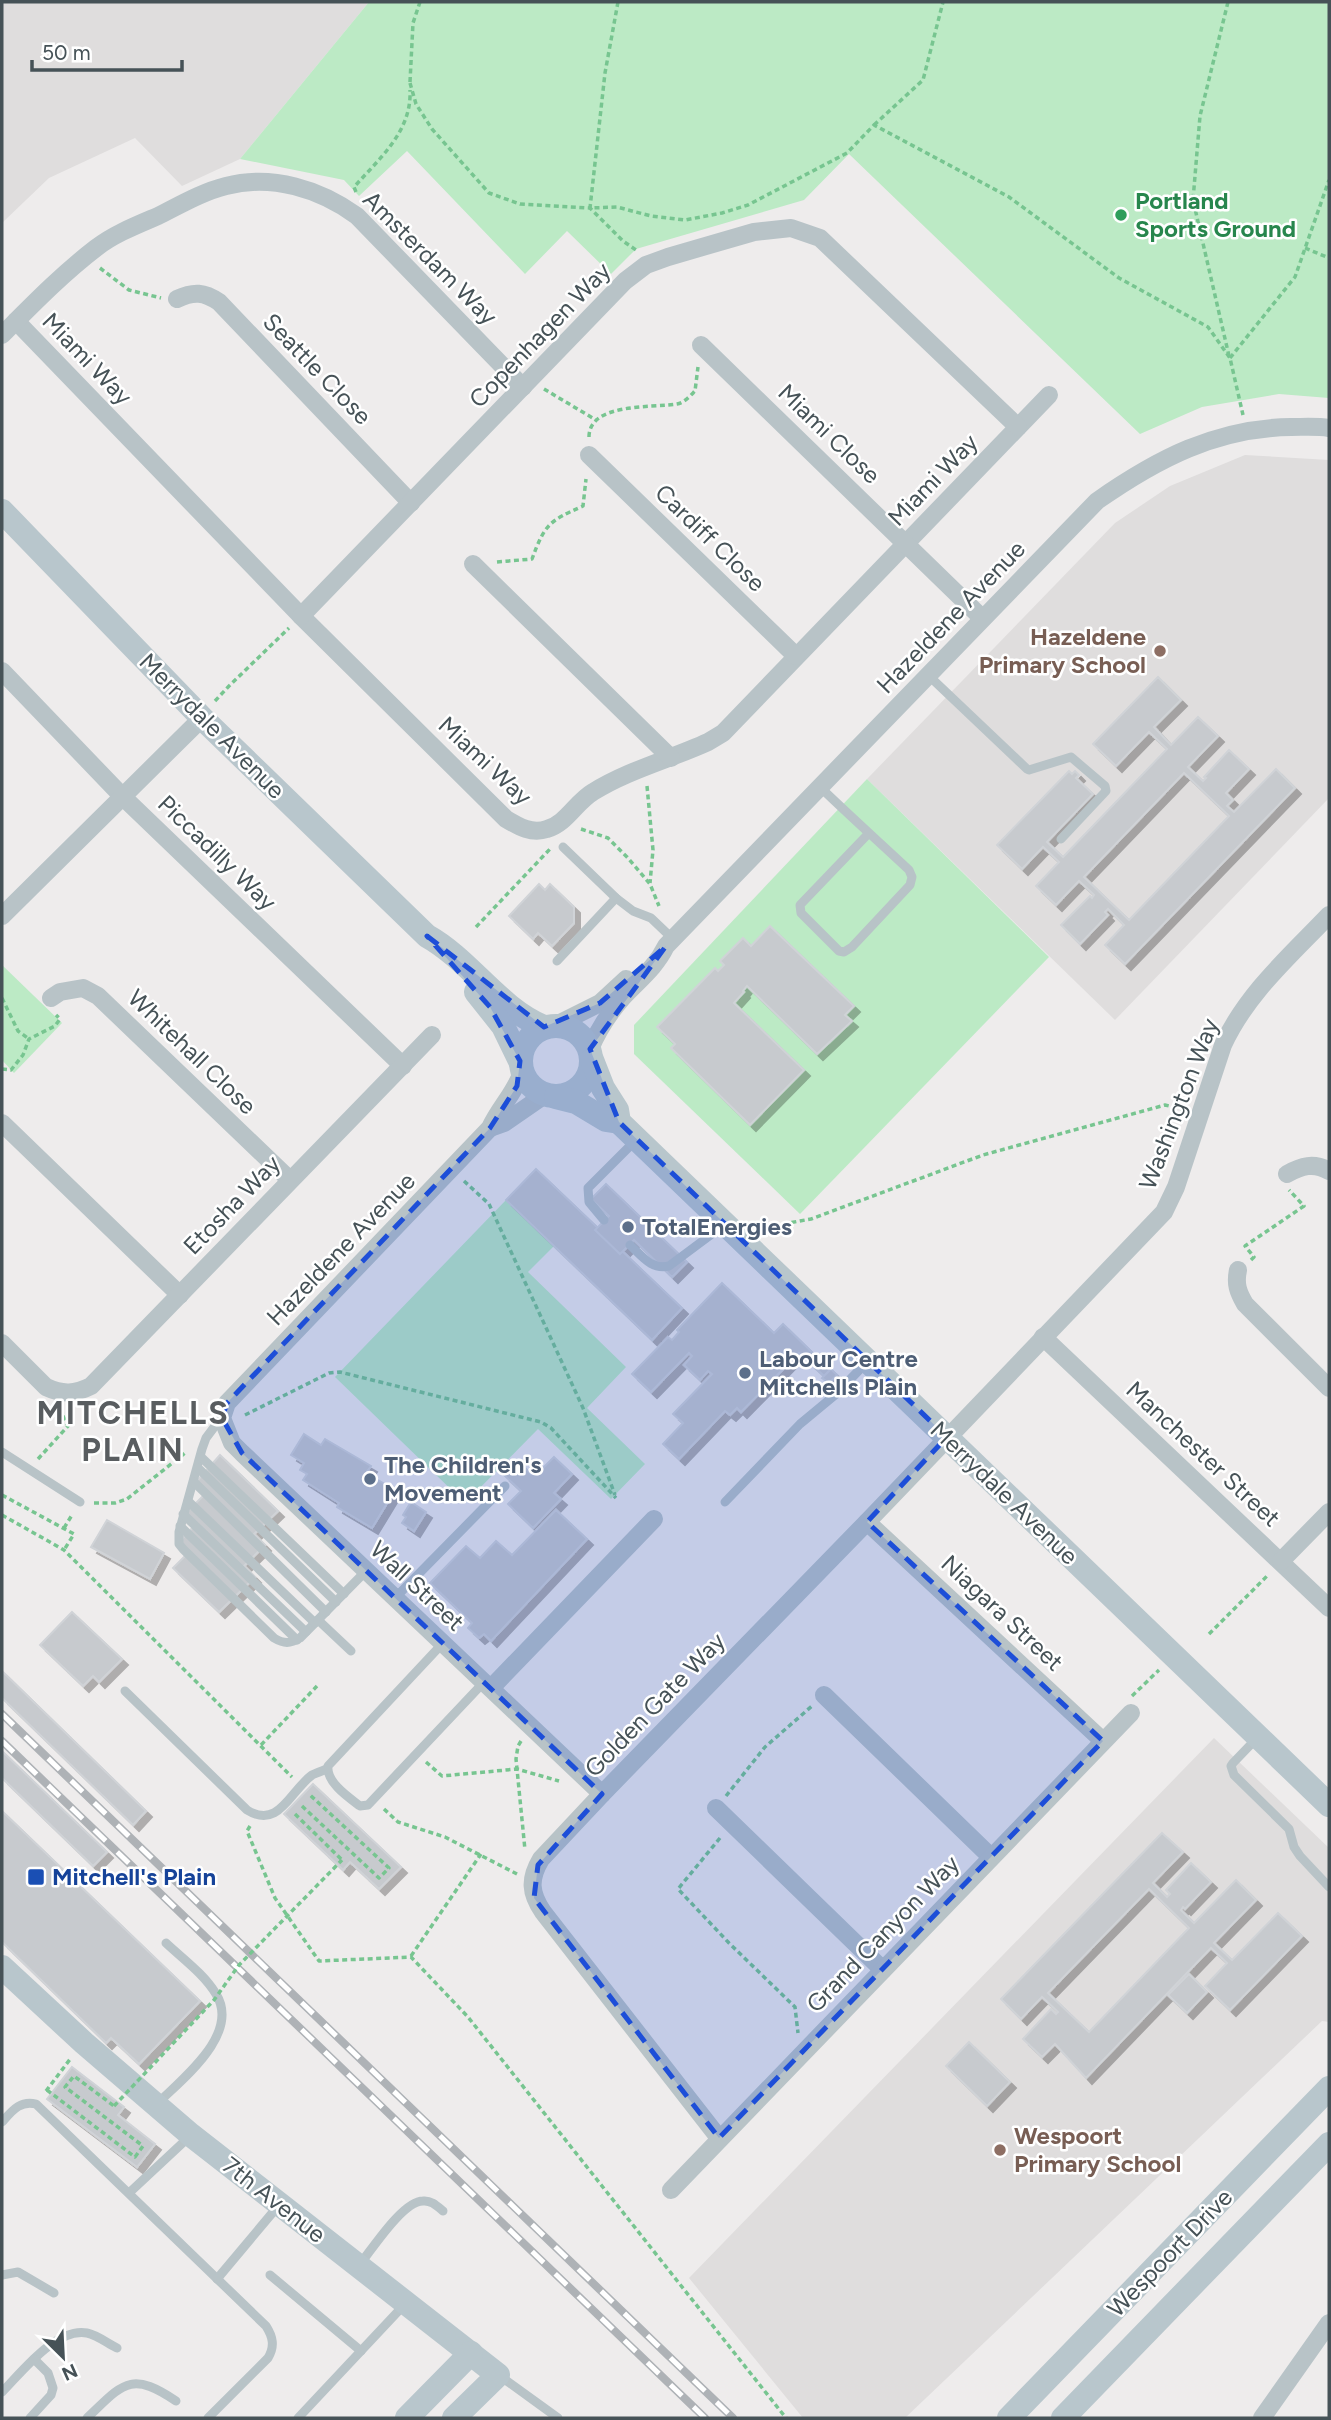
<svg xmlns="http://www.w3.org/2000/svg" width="1331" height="2420" viewBox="0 0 1331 2420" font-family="Figtree,sans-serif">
<defs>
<filter id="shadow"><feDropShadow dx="6" dy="6" stdDeviation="0" flood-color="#0004"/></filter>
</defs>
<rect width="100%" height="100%" fill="#eeecec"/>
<g fill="#dfdddd">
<polygon points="2,2 369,2 240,159 182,186 135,138 49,178 2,223"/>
<polygon points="1245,455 1329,460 1329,798 1115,1020 867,779 1115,523 1170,486"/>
<polygon points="1214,1738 1329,1848 1329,2022 1322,2021 905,2418 803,2418 689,2278"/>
</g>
<g fill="#bceac5">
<polygon points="369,2 1329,2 1329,398 1279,394 1202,407 1140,434 849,154 804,200 636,249 611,274 567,231 525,274 407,151 359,196 344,180 240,159"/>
<polygon points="867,779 1049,957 800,1214 634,1054 634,1025"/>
<polygon points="2,965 62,1023 14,1073 2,1060"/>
<polygon points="506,1200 554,1246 528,1272 626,1367 587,1408 645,1464 611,1499 538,1429 465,1503 335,1377"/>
</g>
<g fill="#c7cace" stroke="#d0d3d7" stroke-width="2" fill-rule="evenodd" filter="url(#shadow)">
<path d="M1158,677l23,23 -27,27 17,18 27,-28 20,19 -30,31 15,14 3,-3 -2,-1 25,-27 20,19 -23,24 7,7 -6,6 7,6 42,-43 19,19 -170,176 -20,-19 19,-20 -16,-16 -3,3 3,3 -28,29 -19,-19 29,-29 2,2 2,-3 -15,-14 -23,24 -20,-19 23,-24 -16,-15 -21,22 -25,-24 72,-74 3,3 3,-3 4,4 -3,3 17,16 -46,48 16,15 104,-108 -18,-17 -33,34 -23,-22zM1184,773l45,43 -100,104 -45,-43z"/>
<polygon points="539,884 545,890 550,884 574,907 574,923 552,946 538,933 533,939 509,916"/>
<polygon points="770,926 854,1006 845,1015 852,1021 817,1054 747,986 743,991 744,992 734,1003 804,1070 750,1125 671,1048 675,1044 657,1027 715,968 718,971 724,965 720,961 743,938 751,946"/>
<polygon points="536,1169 682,1308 652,1340 506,1200"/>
<polygon points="606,1184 687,1262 672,1277 634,1240 620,1254 595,1230 609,1216 591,1199"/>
<polygon points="722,1283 774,1333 783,1324 816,1356 809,1362 799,1353 741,1412 737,1408 730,1415 725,1411 679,1459 663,1444 683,1423 673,1414 712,1374 708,1371 700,1380 684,1365 692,1356 689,1353 651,1392 632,1374 668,1337 672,1340 679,1332 677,1330"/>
<polygon points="816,1356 831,1369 824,1376 809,1362"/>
<polygon points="831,1369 837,1375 829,1383 822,1378"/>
<polygon points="304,1434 321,1445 325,1439 371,1466 366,1473 395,1490 372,1528 337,1507 339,1503 303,1480 307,1474 300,1470 304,1463 291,1455"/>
<polygon points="220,1455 278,1511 254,1534 265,1545 244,1566 255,1577 219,1612 173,1568 188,1553 178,1543 196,1524 185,1514 207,1492 196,1482"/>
<polygon points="554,1457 572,1474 554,1493 561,1499 533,1528 508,1504 521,1491 504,1475 518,1461 531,1474 537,1468 540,1471"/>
<polygon points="411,1502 426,1512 414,1531 402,1523 406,1517 403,1515"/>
<polygon points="556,1510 587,1539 491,1641 484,1634 479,1638 468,1628 472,1623 430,1583 466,1546 480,1558 496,1541 512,1555"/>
<polygon points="107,1520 164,1553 150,1579 91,1547"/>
<polygon points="72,1612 122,1659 99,1682 93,1676 83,1686 40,1645"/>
<polygon points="2,1671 146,1811 133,1825 2,1698"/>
<polygon points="2,1751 107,1852 93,1866 2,1778"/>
<polygon points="313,1784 401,1867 379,1889 350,1862 343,1870 284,1814"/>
<polygon points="2,1811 200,2001 139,2064 111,2038 106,2043 2,1942"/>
<path d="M1162,1833l21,19 -30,31 14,14 3,-3 -4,-4 25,-27 20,19 -26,27 -2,-2 -2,3 13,13 42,-43 20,20 -42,43 18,17 46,-47 24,23 -72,74 -25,-24 22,-23 -16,-15 -125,130 -31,-34 -13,13 -19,-18 28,-30 5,5 2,-2 -16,-15 -21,22 -20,-20zM1149,1889l40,39 -100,104 -41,-39z"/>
<polygon points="1189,1974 1207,1992 1187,2013 1168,1995"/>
<polygon points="969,2042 1010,2082 987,2106 946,2066"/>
<polygon points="72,2067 124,2107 118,2115 155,2144 137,2167 47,2099"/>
</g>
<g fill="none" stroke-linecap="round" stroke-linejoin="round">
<g stroke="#77c590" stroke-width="3.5" stroke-dasharray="5 3.5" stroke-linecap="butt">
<polyline points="618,2 605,73 590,208 617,207 651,216 685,220 722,213 748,205 847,153 874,125 1009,197 1119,278 1208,327 1230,358 1243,415"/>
<polyline points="1228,2 1200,116 1193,200 1229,356"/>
<polyline points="410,82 413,23 420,2"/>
<polyline points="410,83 416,104 432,129 489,193 520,204 590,208 623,241 636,250"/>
<polyline points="874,125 923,80 943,2"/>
<path d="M356,192l-2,-5c26,-29 58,-56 56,-97"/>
<polyline points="1305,248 1329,258"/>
<polyline points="100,268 129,290 161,298"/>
<polyline points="1230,358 1295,277 1329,180"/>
<polyline points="544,389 596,420"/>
<path d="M589,437c0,-35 65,-29 88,-33 7,-1 13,-8 18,-13l3,-24"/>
<path d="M497,562l35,-3c13,-35 17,-38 51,-53l3,-27"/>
<polyline points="215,701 229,686 289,628"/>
<polyline points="647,786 653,850 650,883"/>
<polyline points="581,829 608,838 627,857 650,884 659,906"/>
<polyline points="476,927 550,849"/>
<polyline points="2,998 18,1031 29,1039"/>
<polyline points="2,1069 11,1070 23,1055 29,1039 55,1026 60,1019 56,1015"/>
<polyline points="464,1181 489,1204 583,1408 615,1495"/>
<polyline points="783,1224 811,1219 983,1155 1165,1105 1182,1109"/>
<polyline points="1251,1260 1254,1257 1245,1246 1304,1206 1289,1190"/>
<polyline points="245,1415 329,1373 340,1372 541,1422 551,1428 616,1498"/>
<polyline points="38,1459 68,1426 60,1410"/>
<polyline points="2,1495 74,1534 64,1550"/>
<polyline points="94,1503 115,1503 127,1499 185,1453"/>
<polyline points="2,1515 64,1550 292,1777"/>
<polyline points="64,1528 72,1515"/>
<polyline points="1209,1634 1267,1576"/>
<polyline points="1132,1696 1159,1670"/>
<polyline points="521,1741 518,1746 516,1759 525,1850"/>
<polyline points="261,1745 317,1686"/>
<polyline points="426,1762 442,1776 517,1769 559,1781"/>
<polyline points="726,1796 765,1747 812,1706"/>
<polyline points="302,1806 379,1878 389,1868 310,1795"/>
<polyline points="384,1809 398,1822 445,1837 517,1874"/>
<polyline points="295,1814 342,1860"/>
<polyline points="250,1826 247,1831 275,1898 319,1961 411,1957 468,2017 786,2418"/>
<polyline points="720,1838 678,1889 729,1943 795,2007 798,2033"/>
<polyline points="411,1956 481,1854"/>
<polyline points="47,2090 135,2157 143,2146 65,2087 74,2076 114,2106"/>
<polyline points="46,2091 71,2058"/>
</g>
<g stroke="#b8c3c7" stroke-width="9">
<polyline points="928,675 1027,769 1029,770 1071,757 1105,786 1106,791 1061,839"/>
<path d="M820,787c29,28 59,55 89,83l3,7 -2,8 -58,62 -8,5 -5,-1 -38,-38 -1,-8 69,-72"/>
<polyline points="563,847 616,898 633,911 651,918 673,939"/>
<polyline points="557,961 616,898"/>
<polyline points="604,1220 589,1202 588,1188 637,1139"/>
<path d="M630,1245c12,11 21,25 39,21l55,-41"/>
<path d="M221,1418l-15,20 -4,11 -23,83v12l4,5 91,89c10,6 16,6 26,0l65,-66"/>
<polyline points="2,1452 80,1502"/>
<polyline points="201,1457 344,1594"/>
<polyline points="198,1468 336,1602"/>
<polyline points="194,1482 326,1612"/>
<polyline points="188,1501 315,1623"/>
<polyline points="725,1502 800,1424 835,1395 866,1363"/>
<polyline points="183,1514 306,1632"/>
<polyline points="180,1526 297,1640"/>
<polyline points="394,1599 505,1486"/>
<polyline points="318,1620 351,1651"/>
<path d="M443,1643l-115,123c-2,16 20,31 32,40l8,-1 117,-124"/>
<path d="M125,1691l122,119c32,20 43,-19 65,-35 4,-2 10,-4 15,-6"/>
<polyline points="1257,1738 1233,1763 1231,1766 1234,1775 1289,1829 1294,1847 1300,1856 1329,1887"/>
<path d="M157,2104c25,-25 84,-70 59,-110 -12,-20 -33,-35 -50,-51"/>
<path d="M2,2122c10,-11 18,-22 34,-18l230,222c7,11 9,20 2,32l-60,60"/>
<polyline points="129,2193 189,2137"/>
<path d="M360,2264c13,-16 43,-63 63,-63 8,-1 14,5 20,10"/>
<polyline points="2,2275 18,2272 54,2293"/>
<polyline points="270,2275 361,2351"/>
<polyline points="217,2279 279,2205"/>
<polyline points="500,2376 558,2418"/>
<path d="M2,2392c19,-19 54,-65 85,-59 10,2 20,10 30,15"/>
<polyline points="30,2418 51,2395 53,2388 48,2373 34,2359"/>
<path d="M87,2418c36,-34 43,-48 89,-17"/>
<polyline points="298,2418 405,2304"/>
</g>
<g stroke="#b8c3c7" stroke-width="18">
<path d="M177,299c17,-8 27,-7 42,3l192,201"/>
<path d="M16,321l285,295 205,203c13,8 26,15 41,10 19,-5 29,-27 46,-37 35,-22 78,-33 115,-50l15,-9 326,-338"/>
<path d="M2,335c30,-30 60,-61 94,-87 18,-14 41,-23 62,-32 22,-11 44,-24 68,-30 46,-12 94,3 131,30l166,171"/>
<polyline points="701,345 982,618"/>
<polyline points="589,455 796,656"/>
<polyline points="473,564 671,758"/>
<polyline points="301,616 625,281 646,265 668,257 754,232 791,228 820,238 1018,427"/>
<polyline points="2,671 122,796 403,1066"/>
<polyline points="2,916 202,718"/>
<polyline points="51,998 60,992 83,988 98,996 290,1180"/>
<polyline points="556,1025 600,1003 626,979"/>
<path d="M590,1049c8,-19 20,-37 33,-52 16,-17 33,-30 43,-51l431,-445c60,-42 119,-73 194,-74 13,0 26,-1 38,1"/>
<path d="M522,1072c-7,21 -23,36 -32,56l-263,275 -5,15 10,25 10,10 360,341"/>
<polyline points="2,1123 180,1295"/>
<polyline points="490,1128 504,1123 546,1094"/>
<path d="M1287,1174c14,-8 27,-12 42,-3"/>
<path d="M1238,1270c-3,14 0,22 7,34l84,84"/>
<polyline points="1043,1337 1329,1608"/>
<path d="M2,1343l44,44c17,8 29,7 45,-1l341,-351"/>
<polyline points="867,1522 1103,1741"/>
<polyline points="1281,1561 1329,1512"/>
<polyline points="492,1687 654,1519"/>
<polyline points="824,1695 991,1857"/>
<polyline points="716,1808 883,1970"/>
<path d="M719,2138l-176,-226c-13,-19 -14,-33 -2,-53l61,-65 265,-272 297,-310 12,-25 47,-142c24,-52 67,-89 106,-130"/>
<polyline points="671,2190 1131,1713"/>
<polyline points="1262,2418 1329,2323"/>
</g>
<g stroke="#b8c6cc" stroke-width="24">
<path d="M2,511l200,207 225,218c43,24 71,72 117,91"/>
<polyline points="476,992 503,1026 520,1061"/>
<circle cx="556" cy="1061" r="35"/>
<polyline points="592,1060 603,1088 617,1110 619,1122 1329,1805"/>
<polyline points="556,1097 576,1102 606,1120 619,1122"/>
<polyline points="2,1967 84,2043 191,2135 498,2375 454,2418"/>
<polyline points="407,2418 471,2353"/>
<polyline points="1009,2418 1329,2088"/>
<polyline points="1063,2418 1329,2144"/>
</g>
<defs>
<g id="rail">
<polyline points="2,1714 733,2418"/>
<polyline points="2,1741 705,2418"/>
</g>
</defs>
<use href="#rail" stroke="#aeb2b6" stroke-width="8"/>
<use href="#rail" stroke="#fff" stroke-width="5" stroke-dasharray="16" stroke-linecap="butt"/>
<polyline stroke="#77c590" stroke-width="3.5" stroke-dasharray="5 3.5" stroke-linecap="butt" points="114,2106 214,2000 239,1965 342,1860"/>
</g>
<path fill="#1d4ed8" fill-opacity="0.2" stroke="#1d4ed8" stroke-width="5" stroke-dasharray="14 9" stroke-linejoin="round" d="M427,936l117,91 56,-24 66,-57 -76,103 29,73 328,315 -80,85 236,219 -384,397 -185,-240 4,-33 64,-71 -360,-341 -20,-35 5,-15 263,-275 27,-42 3,-25 -30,-54z"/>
<circle fill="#2e9e5b" stroke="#fff" stroke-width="2.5" cx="1121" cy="215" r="7"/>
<g fill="#8d6e63" stroke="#fff" stroke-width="2.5">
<circle cx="1160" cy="651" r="7"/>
<circle cx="1000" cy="2150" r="7"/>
</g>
<g fill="#5c6f8a" stroke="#fff" stroke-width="2.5">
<circle cx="628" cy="1227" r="7"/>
<circle cx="745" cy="1373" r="7"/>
<circle cx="370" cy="1479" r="7"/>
</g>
<rect fill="#1a4fb4" stroke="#fff" stroke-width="2.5" x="27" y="1868" width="18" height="18" rx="3.5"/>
<g text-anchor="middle" stroke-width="5" stroke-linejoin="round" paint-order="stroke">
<g font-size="24" font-weight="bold" fill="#27864d" stroke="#fff" text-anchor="start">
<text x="1135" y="209">Portland<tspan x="1135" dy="28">Sports Ground</tspan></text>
</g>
<g font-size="24" fill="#465257" stroke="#fff">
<text transform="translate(430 258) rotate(45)" y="8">Amsterdam Way</text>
<text transform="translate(540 335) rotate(-46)" y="8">Copenhagen Way</text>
<text transform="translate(87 359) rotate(46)" y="8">Miami Way</text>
<text transform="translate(317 369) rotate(46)" y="8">Seattle Close</text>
<text transform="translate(829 434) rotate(44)" y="8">Miami Close</text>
<text transform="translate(933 480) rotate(-46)" y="8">Miami Way</text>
<text transform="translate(710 538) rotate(44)" y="8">Cardiff Close</text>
<text transform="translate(951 617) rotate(-46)" y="8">Hazeldene Avenue</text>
<text transform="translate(212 726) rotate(45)" y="8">Merrydale Avenue</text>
<text transform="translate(485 761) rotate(43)" y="8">Miami Way</text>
<text transform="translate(217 853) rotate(44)" y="8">Piccadilly Way</text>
<text transform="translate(192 1052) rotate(44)" y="8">Whitehall Close</text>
<text transform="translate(1179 1104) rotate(-69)" y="8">Washington Way</text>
<text transform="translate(232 1205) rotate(-46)" y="8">Etosha Way</text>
<text transform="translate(341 1249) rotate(-46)" y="8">Hazeldene Avenue</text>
<text transform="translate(1203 1454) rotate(43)" y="8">Manchester Street</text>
<text transform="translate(1004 1493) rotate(44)" y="8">Merrydale Avenue</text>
<text transform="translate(417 1586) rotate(43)" y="8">Wall Street</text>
<text transform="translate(1002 1613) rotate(43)" y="8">Niagara Street</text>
<text transform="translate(655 1705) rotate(-46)" y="8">Golden Gate Way</text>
<text transform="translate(883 1934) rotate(-46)" y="8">Grand Canyon Way</text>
<text transform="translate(274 2200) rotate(38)" y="8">7th Avenue</text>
<text transform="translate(1170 2253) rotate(-46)" y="8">Wespoort Drive</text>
</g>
<g font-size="24" font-weight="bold" fill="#785e54" stroke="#fff" text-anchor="end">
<text x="1146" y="645">Hazeldene<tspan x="1146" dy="28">Primary School</tspan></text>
<text x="1014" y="2144" text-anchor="start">Wespoort<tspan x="1014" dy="28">Primary School</tspan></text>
</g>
<g font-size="24" font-weight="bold" fill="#4e5e75" stroke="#fff" text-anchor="start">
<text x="642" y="1235">TotalEnergies</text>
<text x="759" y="1367">Labour Centre<tspan x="759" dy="28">Mitchells Plain</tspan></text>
<text x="384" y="1473">The Children's<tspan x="384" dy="28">Movement</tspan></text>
</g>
<g font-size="24" font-weight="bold" fill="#164399" stroke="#fff" text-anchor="start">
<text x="52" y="1885">Mitchell's Plain</text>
</g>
<g font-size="32" font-weight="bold" letter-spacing="2" fill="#595d60" stroke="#fff">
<text x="133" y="1424">MITCHELLS<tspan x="133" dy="37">PLAIN</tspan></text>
</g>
</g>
<rect width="1331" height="2420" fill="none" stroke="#465257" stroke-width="7"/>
<g transform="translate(63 2357) rotate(156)" stroke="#ffffff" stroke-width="5" paint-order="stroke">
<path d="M0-5L12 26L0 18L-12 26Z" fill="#465257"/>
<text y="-10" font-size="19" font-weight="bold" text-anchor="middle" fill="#465257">N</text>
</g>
<path d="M32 60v10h150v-10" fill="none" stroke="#465257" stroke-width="3.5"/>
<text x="42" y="60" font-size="21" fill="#465257" stroke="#ffffff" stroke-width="5" paint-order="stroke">50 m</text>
</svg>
